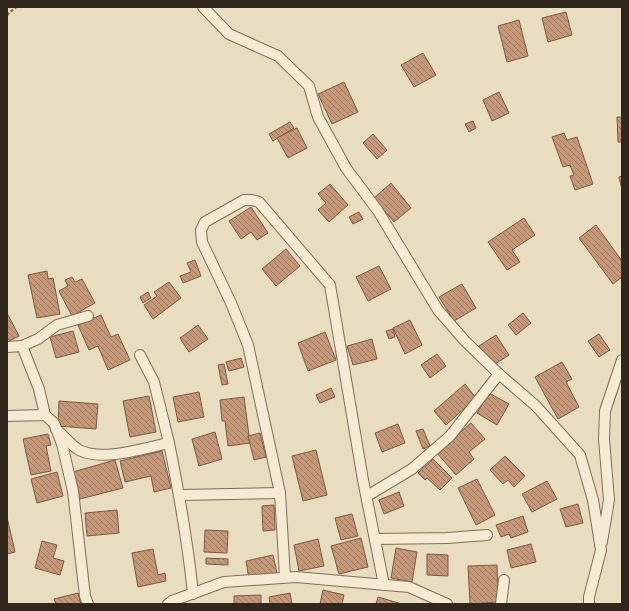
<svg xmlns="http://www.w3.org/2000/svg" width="629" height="611" viewBox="0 0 629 611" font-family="'IBM Plex Serif',serif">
<defs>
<pattern id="building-back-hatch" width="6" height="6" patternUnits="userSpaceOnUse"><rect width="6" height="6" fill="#c49879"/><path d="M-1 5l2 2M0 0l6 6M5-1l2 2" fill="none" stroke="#a07c63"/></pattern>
</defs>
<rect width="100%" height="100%" fill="#e9ddc0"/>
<g fill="url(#building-back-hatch)" stroke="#7e5942">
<polygon points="566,12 572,35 548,42 542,18"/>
<polygon points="519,20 528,56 507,62 498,26"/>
<polygon points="423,53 436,75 414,87 401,65"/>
<polygon points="344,82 358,112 332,124 318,94"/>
<polygon points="499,92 509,113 492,121 483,100"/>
<polygon points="617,117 622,117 622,142 618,142"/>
<polygon points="473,121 476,128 469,132 465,124"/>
<polygon points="290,122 294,128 273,141 269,134"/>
<polygon points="297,128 307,148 288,158 277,138"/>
<polygon points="564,133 567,140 577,137 593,184 575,190 570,176 574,175 570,165 563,167 552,137"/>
<polygon points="373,134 387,150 377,159 363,143"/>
<polygon points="622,176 622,190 619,177"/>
<polygon points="391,183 411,208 394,222 374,198"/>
<polygon points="330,184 348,205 329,222 318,210 326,203 318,194"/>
<polygon points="251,207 268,233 257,240 251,232 241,239 229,221"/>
<polygon points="359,212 363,219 353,224 349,217"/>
<polygon points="524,218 535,235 512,250 520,262 507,270 488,242"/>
<polygon points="596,225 622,261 622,277 613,284 579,238"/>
<polygon points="286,249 300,266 276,286 262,269"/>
<polygon points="195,260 201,276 183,283 180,276 191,272 187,263"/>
<polygon points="379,266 391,289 368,301 356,277"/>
<polygon points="47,271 48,279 53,278 60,314 37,318 28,275"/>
<polygon points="72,277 75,282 82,279 95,303 72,316 59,291 68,286 65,280"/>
<polygon points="169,282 181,298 153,319 144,305 157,296 154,292"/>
<polygon points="462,284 476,308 454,321 439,297"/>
<polygon points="148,292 151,298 143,303 140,297"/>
<polygon points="7,313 19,336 7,342"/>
<polygon points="523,313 531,323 516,335 508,325"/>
<polygon points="101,315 111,337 118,334 130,360 108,370 98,346 89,350 78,325"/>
<polygon points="410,320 422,345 405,354 393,328"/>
<polygon points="198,325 208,339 189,352 180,338"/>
<polygon points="393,329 395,337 389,339 386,331"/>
<polygon points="73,331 79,352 56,358 50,337"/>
<polygon points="325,332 336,360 308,371 298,343"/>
<polygon points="599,334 610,350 599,357 588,341"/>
<polygon points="496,335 509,355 492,366 479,346"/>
<polygon points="372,339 377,359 353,365 347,346"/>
<polygon points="437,354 446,366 430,378 421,365"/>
<polygon points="241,358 244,367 229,371 226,362"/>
<polygon points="562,362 572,379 566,382 579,407 558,419 535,377"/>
<polygon points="224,364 228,384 222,385 218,365"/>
<polygon points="465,384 476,398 446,425 434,411"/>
<polygon points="331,388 335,397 320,403 316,395"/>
<polygon points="199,392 204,417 178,422 173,397"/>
<polygon points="489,393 509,404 497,425 477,413"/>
<polygon points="149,396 156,432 130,437 123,401"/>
<polygon points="244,397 250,443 228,446 225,421 222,421 220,400"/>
<polygon points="59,401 98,404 96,429 58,426"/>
<polygon points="471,423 485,439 469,452 474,459 456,475 437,453"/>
<polygon points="398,424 405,443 382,452 375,433"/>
<polygon points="423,429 430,446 423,449 416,431"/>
<polygon points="215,432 222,459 199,466 192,439"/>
<polygon points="260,433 266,457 254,460 248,436"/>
<polygon points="48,434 51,445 46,446 51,471 31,475 23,439"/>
<polygon points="316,450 327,495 303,501 292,456"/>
<polygon points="162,451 171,488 154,492 151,476 125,482 120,461"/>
<polygon points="505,456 525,476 514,487 508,480 503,484 490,470"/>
<polygon points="433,459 452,478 440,490 427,478 425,480 418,473"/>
<polygon points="115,460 123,488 80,499 73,472"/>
<polygon points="57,472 63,496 37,503 31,479"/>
<polygon points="477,479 495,515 476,525 458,488"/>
<polygon points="547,481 557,499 532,512 522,494"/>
<polygon points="399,492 404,506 384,514 379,500"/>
<polygon points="578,504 583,523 566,527 560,509"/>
<polygon points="274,505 275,530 263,531 262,506"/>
<polygon points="117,510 119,533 87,536 85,513"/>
<polygon points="352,514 358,536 341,540 335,518"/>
<polygon points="523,516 528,532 511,538 509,534 501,537 496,525"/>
<polygon points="7,517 15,552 7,554"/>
<polygon points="205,530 228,531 227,553 204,552"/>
<polygon points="361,538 368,567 339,574 331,546"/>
<polygon points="318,539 324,566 299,571 294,545"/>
<polygon points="42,541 57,545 53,558 64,561 60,575 35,568"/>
<polygon points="531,544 536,562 511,568 507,550"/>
<polygon points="396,548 417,552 412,582 391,578"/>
<polygon points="153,549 158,575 165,573 166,581 138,587 132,553"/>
<polygon points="427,554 448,555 448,576 427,575"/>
<polygon points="273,555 277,573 249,579 246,561"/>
<polygon points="206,558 228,559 228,565 206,564"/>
<polygon points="497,565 498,602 470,604 468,566"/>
<polygon points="323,590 344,595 342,604 320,604"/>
<polygon points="78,593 81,604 56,604 54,599"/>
<polygon points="290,593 292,604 270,604 269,597"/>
<polygon points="261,595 261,604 234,604 234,596"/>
<polygon points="378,597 402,604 376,604"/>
</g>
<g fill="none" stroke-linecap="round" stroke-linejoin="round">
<defs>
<g id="street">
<polyline points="203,7 229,34 278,56 309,86 318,117 346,168 378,211 438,310 465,341 499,374 536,406 580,455 593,500 601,550 589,597 589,604"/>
<polyline points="22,346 38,339 57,325 88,316"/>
<polyline points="7,347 22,346 39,389 45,415"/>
<polyline points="140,355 154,382 169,443"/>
<polyline points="7,416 45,415 54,423 62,444 73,491 85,596 88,604"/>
<path d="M56,429c7,6 15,16 23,21 24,12 65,-2 90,-7 10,50 19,100 24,151"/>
<polyline points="180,495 280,493"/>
<polyline points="367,496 412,469 450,436 499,374"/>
<polyline points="375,539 447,538 487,535"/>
<polyline points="602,542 609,500 604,439 605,411 622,360"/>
<polyline points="285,577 280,493 248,345 231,303 202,242 201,230 205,222 244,200 252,200 259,202 330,285 363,480 384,585"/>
<polyline points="168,604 172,601 224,582 296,577 409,587 447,604"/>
<polyline points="501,604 504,580"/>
</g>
</defs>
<use href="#street" stroke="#816e5a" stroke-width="12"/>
<polyline stroke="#816e5a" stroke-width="2.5" stroke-dasharray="3 2" stroke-linecap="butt" points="7,15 16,7"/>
<use href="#street" stroke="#f5ead2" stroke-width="10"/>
</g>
<rect width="629" height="611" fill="none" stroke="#32271d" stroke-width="16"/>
</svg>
